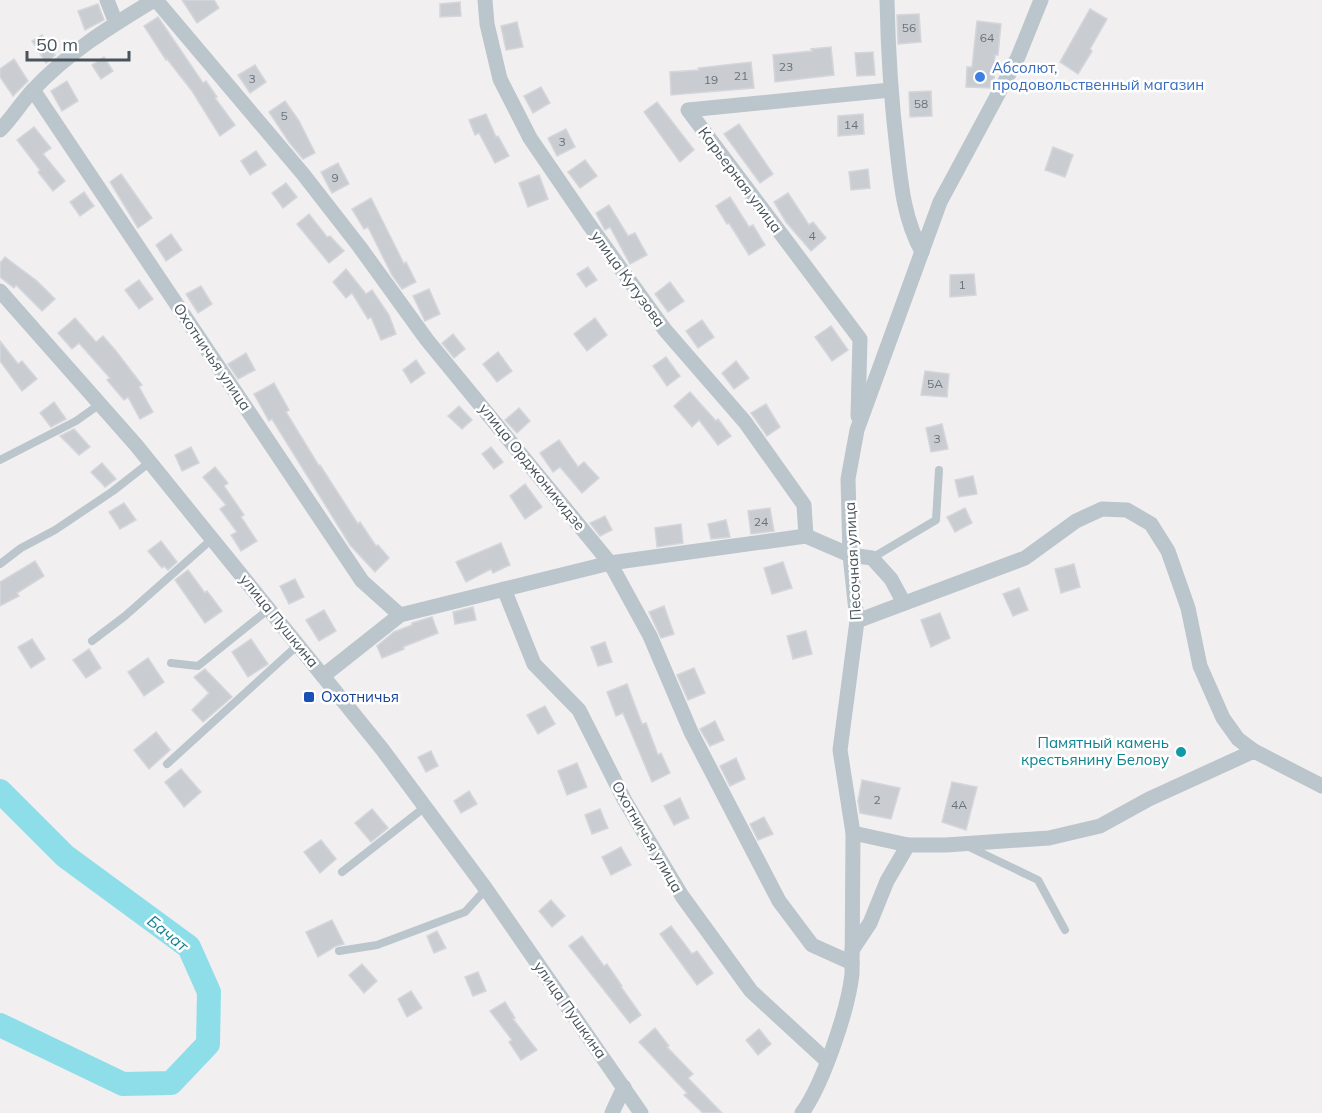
<svg xmlns="http://www.w3.org/2000/svg" width="1322" height="1113" viewBox="0 0 1322 1113" font-family="Mulish,sans-serif">
<rect width="100%" height="100%" fill="#f2eff0"/>
<g fill="none" stroke-linecap="round" stroke-linejoin="round">
<polyline stroke="#8edee9" stroke-width="24" points="0,791 65,856 189,947 209,992 208,1044 171,1083 123,1084 0,1025"/>
</g>
<g fill="#c9cdd2" stroke="#d4d6db" stroke-width="1.5">
<polygon points="182,0 214,0 219,8 197,23"/>
<polygon points="460,2 461,16 440,17 440,4"/>
<polygon points="98,4 104,20 85,30 78,11"/>
<polygon points="1090,9 1107,19 1090,49 1092,51 1078,74 1060,62"/>
<polygon points="919,14 921,42 898,44 897,15"/>
<polygon points="158,17 203,83 206,81 217,97 215,98 235,125 220,136 192,91 167,59 166,60 144,26"/>
<polygon points="977,21 1001,24 998,55 995,55 994,82 990,88 966,87 967,67 972,67"/>
<polygon points="517,22 523,47 506,50 501,26"/>
<polygon points="42,35 55,55 46,63 32,41"/>
<polygon points="831,47 834,75 775,82 773,55 812,51 811,49"/>
<polygon points="873,52 875,75 857,76 855,53"/>
<polygon points="104,57 113,71 101,79 92,65"/>
<polygon points="14,59 28,81 13,96 0,77 0,69"/>
<polygon points="751,62 754,88 671,95 670,72 699,70 698,68"/>
<polygon points="255,65 266,82 250,93 238,75"/>
<polygon points="67,81 78,101 62,111 51,91"/>
<polygon points="541,87 550,103 533,113 524,96"/>
<polygon points="931,91 932,116 910,117 909,92"/>
<polygon points="285,101 299,121 315,153 303,159 289,142 269,112"/>
<polygon points="657,102 694,150 680,162 644,112"/>
<polygon points="486,114 496,137 498,136 509,156 495,163 479,133 475,135 469,120"/>
<polygon points="863,114 864,134 838,136 838,116"/>
<polygon points="739,124 773,174 760,183 724,134"/>
<polygon points="34,127 51,148 43,154 65,181 53,191 38,172 40,170 17,140"/>
<polygon points="566,129 575,147 557,156 548,138"/>
<polygon points="1053,147 1073,155 1065,177 1045,170"/>
<polygon points="256,151 266,165 250,175 241,161"/>
<polygon points="585,160 597,176 580,188 568,172"/>
<polygon points="338,163 349,184 332,193 321,172"/>
<polygon points="868,169 870,188 851,190 849,172"/>
<polygon points="121,174 152,218 138,228 110,182"/>
<polygon points="539,175 548,199 528,207 519,183"/>
<polygon points="286,183 297,197 283,208 272,193"/>
<polygon points="84,192 94,206 80,216 70,202"/>
<polygon points="788,193 809,225 813,222 826,238 811,251 786,222 774,202"/>
<polygon points="730,197 749,227 753,225 765,245 749,255 729,223 727,224 716,206"/>
<polygon points="371,198 404,264 406,262 416,282 402,289 392,275 368,227 364,229 352,209"/>
<polygon points="609,205 628,236 635,233 647,255 630,264 610,227 605,230 596,213"/>
<polygon points="309,214 327,237 330,236 344,251 329,263 297,224"/>
<polygon points="171,234 182,250 166,261 156,245"/>
<polygon points="5,257 37,281 55,299 42,311 16,285 14,288 0,277 0,263"/>
<polygon points="588,267 597,280 586,287 577,274"/>
<polygon points="346,269 366,294 372,290 389,315 396,334 381,340 371,317 368,319 352,293 346,298 333,282"/>
<polygon points="974,274 976,295 950,297 950,275"/>
<polygon points="139,280 153,299 139,309 125,290"/>
<polygon points="670,282 684,301 668,312 655,294"/>
<polygon points="201,286 212,304 198,313 186,294"/>
<polygon points="429,289 440,314 425,321 413,296"/>
<polygon points="75,318 96,342 103,336 116,351 142,385 139,387 153,412 140,419 128,397 124,400 107,380 110,378 79,343 72,349 58,333"/>
<polygon points="595,318 607,335 587,351 574,334"/>
<polygon points="702,320 714,337 698,348 686,331"/>
<polygon points="831,326 848,350 832,361 815,337"/>
<polygon points="453,334 465,349 454,358 442,343"/>
<polygon points="0,341 18,364 22,361 37,379 22,391 0,361"/>
<polygon points="498,352 512,371 497,382 483,364"/>
<polygon points="246,353 255,370 238,379 228,364"/>
<polygon points="666,357 680,376 667,386 653,366"/>
<polygon points="416,360 425,373 411,383 403,370"/>
<polygon points="736,361 749,378 734,389 722,373"/>
<polygon points="925,371 949,374 947,397 921,395"/>
<polygon points="274,383 289,410 286,412 319,466 320,465 358,524 360,522 376,546 378,545 389,558 375,572 350,545 272,419 269,421 254,394"/>
<polygon points="690,392 716,421 718,419 731,436 718,445 699,420 692,427 674,406"/>
<polygon points="54,402 66,419 51,427 40,413"/>
<polygon points="766,404 780,427 767,436 751,413"/>
<polygon points="459,406 472,420 462,429 448,416"/>
<polygon points="519,408 530,421 517,433 505,420"/>
<polygon points="942,424 948,449 931,452 926,428"/>
<polygon points="74,429 90,447 79,455 60,436"/>
<polygon points="559,440 578,467 584,462 599,478 582,493 560,467 553,472 540,453"/>
<polygon points="191,447 199,463 182,471 175,455"/>
<polygon points="491,447 503,462 494,469 482,454"/>
<polygon points="102,463 116,479 105,487 91,472"/>
<polygon points="215,467 228,483 224,486 244,515 241,517 257,541 241,551 231,535 237,532 220,509 226,505 203,477"/>
<polygon points="973,476 977,494 959,497 955,480"/>
<polygon points="525,484 542,507 525,519 510,496"/>
<polygon points="124,503 136,520 120,529 109,512"/>
<polygon points="770,508 774,531 751,534 748,511"/>
<polygon points="965,508 972,523 955,532 947,517"/>
<polygon points="605,516 612,530 600,536 590,523"/>
<polygon points="726,520 730,537 711,539 708,524"/>
<polygon points="681,524 683,543 657,547 655,528"/>
<polygon points="161,541 177,562 168,570 164,566 162,568 148,551"/>
<polygon points="501,543 510,565 493,573 491,569 466,582 456,562"/>
<polygon points="35,561 44,576 17,593 19,596 0,606 0,582"/>
<polygon points="783,562 792,588 772,594 764,568"/>
<polygon points="1074,564 1080,587 1061,593 1055,569"/>
<polygon points="188,570 205,593 207,591 222,611 205,623 175,580"/>
<polygon points="295,579 304,597 289,604 280,586"/>
<polygon points="1019,588 1028,610 1013,616 1003,594"/>
<polygon points="664,606 674,634 661,638 649,612"/>
<polygon points="473,607 476,620 455,624 453,612"/>
<polygon points="324,610 336,631 319,641 306,620"/>
<polygon points="940,613 950,638 931,647 921,620"/>
<polygon points="432,617 438,633 403,647 404,649 382,658 377,646 394,632 412,625 412,623"/>
<polygon points="806,631 812,654 793,659 787,636"/>
<polygon points="32,639 45,659 31,668 18,647"/>
<polygon points="251,639 268,664 248,677 232,652"/>
<polygon points="605,642 612,662 598,666 591,647"/>
<polygon points="89,649 101,668 86,678 73,660"/>
<polygon points="148,658 164,682 144,696 128,672"/>
<polygon points="694,668 705,693 688,700 677,675"/>
<polygon points="205,669 232,697 203,722 192,710 209,693 194,677"/>
<polygon points="627,684 642,724 646,723 658,755 661,753 670,773 652,782 623,713 616,716 607,692"/>
<polygon points="545,706 555,724 538,734 527,715"/>
<polygon points="715,721 724,740 710,746 700,729"/>
<polygon points="156,732 170,750 149,769 134,750"/>
<polygon points="431,751 438,766 426,772 418,757"/>
<polygon points="736,758 745,779 730,786 720,766"/>
<polygon points="577,763 587,787 567,795 558,771"/>
<polygon points="181,769 201,792 184,807 165,782"/>
<polygon points="862,780 900,788 891,819 860,813 858,801"/>
<polygon points="952,782 977,787 966,830 942,822"/>
<polygon points="469,791 477,804 461,813 454,801"/>
<polygon points="680,798 689,818 674,825 664,806"/>
<polygon points="372,809 388,828 371,842 355,823"/>
<polygon points="600,809 608,828 592,834 585,815"/>
<polygon points="764,817 773,834 758,840 750,824"/>
<polygon points="321,840 336,859 320,873 304,852"/>
<polygon points="621,847 631,865 611,875 602,857"/>
<polygon points="551,900 565,916 552,927 539,911"/>
<polygon points="332,920 344,944 336,946 318,957 306,932"/>
<polygon points="671,926 692,954 697,951 713,973 697,985 660,934"/>
<polygon points="437,931 446,948 434,953 427,936"/>
<polygon points="582,936 604,966 607,964 622,986 621,987 641,1015 630,1023 569,946"/>
<polygon points="362,964 377,981 364,993 349,975"/>
<polygon points="478,972 486,991 473,996 465,977"/>
<polygon points="411,991 422,1008 407,1017 398,999"/>
<polygon points="505,1002 515,1018 513,1019 537,1050 521,1060 509,1042 512,1040 490,1011"/>
<polygon points="655,1028 669,1046 667,1047 693,1074 688,1078 722,1113 703,1113 684,1095 687,1093 639,1042"/>
<polygon points="759,1029 771,1044 758,1055 746,1040"/>
</g>
<g fill="none" stroke-linecap="round" stroke-linejoin="round">
<g stroke="#bbc5cc" stroke-width="8">
<polyline points="0,460 76,421 100,404"/>
<polyline points="872,558 936,520 939,470"/>
<polyline points="0,564 21,548 55,530 113,491 150,462"/>
<polyline points="92,641 125,616 212,539"/>
<polyline points="171,663 198,666 269,609"/>
<polyline points="167,764 298,645"/>
<polyline points="969,847 1038,880 1065,930"/>
<polyline points="342,872 425,807"/>
<polyline points="339,951 377,945 465,912 486,889"/>
</g>
<g stroke="#bbc5cc" stroke-width="15">
<polyline points="107,0 116,23"/>
<polyline points="156,0 303,174 359,246 427,340 610,563 650,636 691,732 779,901 812,945 852,963"/>
<polyline points="485,0 487,24 500,79 530,138 588,223 665,330 745,422 804,505 806,536"/>
<path d="M887,0c1,50 4,99 10,149 4,36 7,70 25,103"/>
<polyline points="33,90 362,581 400,615"/>
<path d="M0,130c12,-12 21,-27 32,-39 35,-38 79,-65 122,-91"/>
<polyline points="0,291 136,445 382,749 486,889 641,1113"/>
<polyline points="858,416 860,339 688,110 890,90"/>
<polyline points="504,589 534,664 579,710 625,801 682,896 751,991 827,1061"/>
<polyline points="857,621 1025,558 1076,521 1102,509 1127,510 1151,524 1168,551 1188,608 1200,666 1223,718 1238,739 1254,751"/>
<polyline points="323,676 400,615 610,563 806,536 850,555 872,558 891,579 904,603"/>
<polyline points="853,833 908,845"/>
<polyline points="852,950 870,923 887,881 908,845 946,845 1049,838 1100,826 1149,799 1254,751 1322,786"/>
<polyline points="612,1113 624,1087"/>
<path d="M802,1113c21,-29 46,-103 50,-139l1,-141 -13,-83 17,-129 -7,-66 -2,-76 9,-49 83,-228 78,-145 23,-57"/>
</g>
</g>
<circle fill="#3f7fe0" stroke="#fff" stroke-width="2" cx="980" cy="77" r="6"/>
<rect fill="#1a4fb4" stroke="#fff" stroke-width="2" x="303" y="691" width="12" height="12" rx="3"/>
<circle fill="#0f9aa8" stroke="#fff" stroke-width="2" cx="1181" cy="752" r="6"/>
<g text-anchor="middle" stroke-width="5" stroke-linejoin="round" paint-order="stroke">
<g font-size="12" fill="#68727a">
<text x="909" y="32">56</text>
<text x="987" y="42">64</text>
<text x="786" y="71">23</text>
<text x="741" y="80">21</text>
<text x="252" y="83">3</text>
<text x="711" y="84">19</text>
<text x="921" y="108">58</text>
<text x="284" y="120">5</text>
<text x="851" y="129">14</text>
<text x="562" y="146">3</text>
<text x="335" y="182">9</text>
<text x="812" y="240">4</text>
<text x="962" y="289">1</text>
<text x="935" y="388">5А</text>
<text x="937" y="443">3</text>
<text x="761" y="526">24</text>
<text x="877" y="804">2</text>
<text x="959" y="809">4А</text>
</g>
<g font-size="15" fill="#366cbe" stroke="#fff" text-anchor="start">
<text x="992" y="73">Абсолют,<tspan x="992" dy="17">продовольственный магазин</tspan></text>
</g>
<g font-size="15" fill="#48545c" stroke="#fff">
<text transform="translate(740 180) rotate(53)" y="5">Карьерная улица</text>
<text transform="translate(628 279) rotate(54)" y="5">улица Кутузова</text>
<text transform="translate(212 357) rotate(56)" y="5">Охотничья улица</text>
<text transform="translate(532 467) rotate(51)" y="5">улица Орджоникидзе</text>
<text transform="translate(853 561) rotate(-93)" y="5">Песочная улица</text>
<text transform="translate(279 621) rotate(51)" y="5">улица Пушкина</text>
<text transform="translate(647 837) rotate(60)" y="5">Охотничья улица</text>
<text transform="translate(570 1010) rotate(55)" y="5">улица Пушкина</text>
</g>
<g font-size="15" fill="#164399" stroke="#fff" text-anchor="start">
<text x="321" y="702">Охотничья</text>
</g>
<g font-size="15" fill="#0d838f" stroke="#fff" text-anchor="end">
<text x="1169" y="748">Памятный камень<tspan x="1169" dy="17">крестьянину Белову</tspan></text>
</g>
<g font-size="16" font-style="italic" fill="#12808f" stroke="#fff">
<text transform="translate(168 933) rotate(39)" y="6">Бачат</text>
</g>
</g>
<path d="M27 51v9h102v-9" fill="none" stroke="#48545c" stroke-width="3"/>
<text x="36" y="51" font-size="18" fill="#48545c" stroke="#ffffff" stroke-width="4.5" paint-order="stroke">50 m</text>
</svg>
